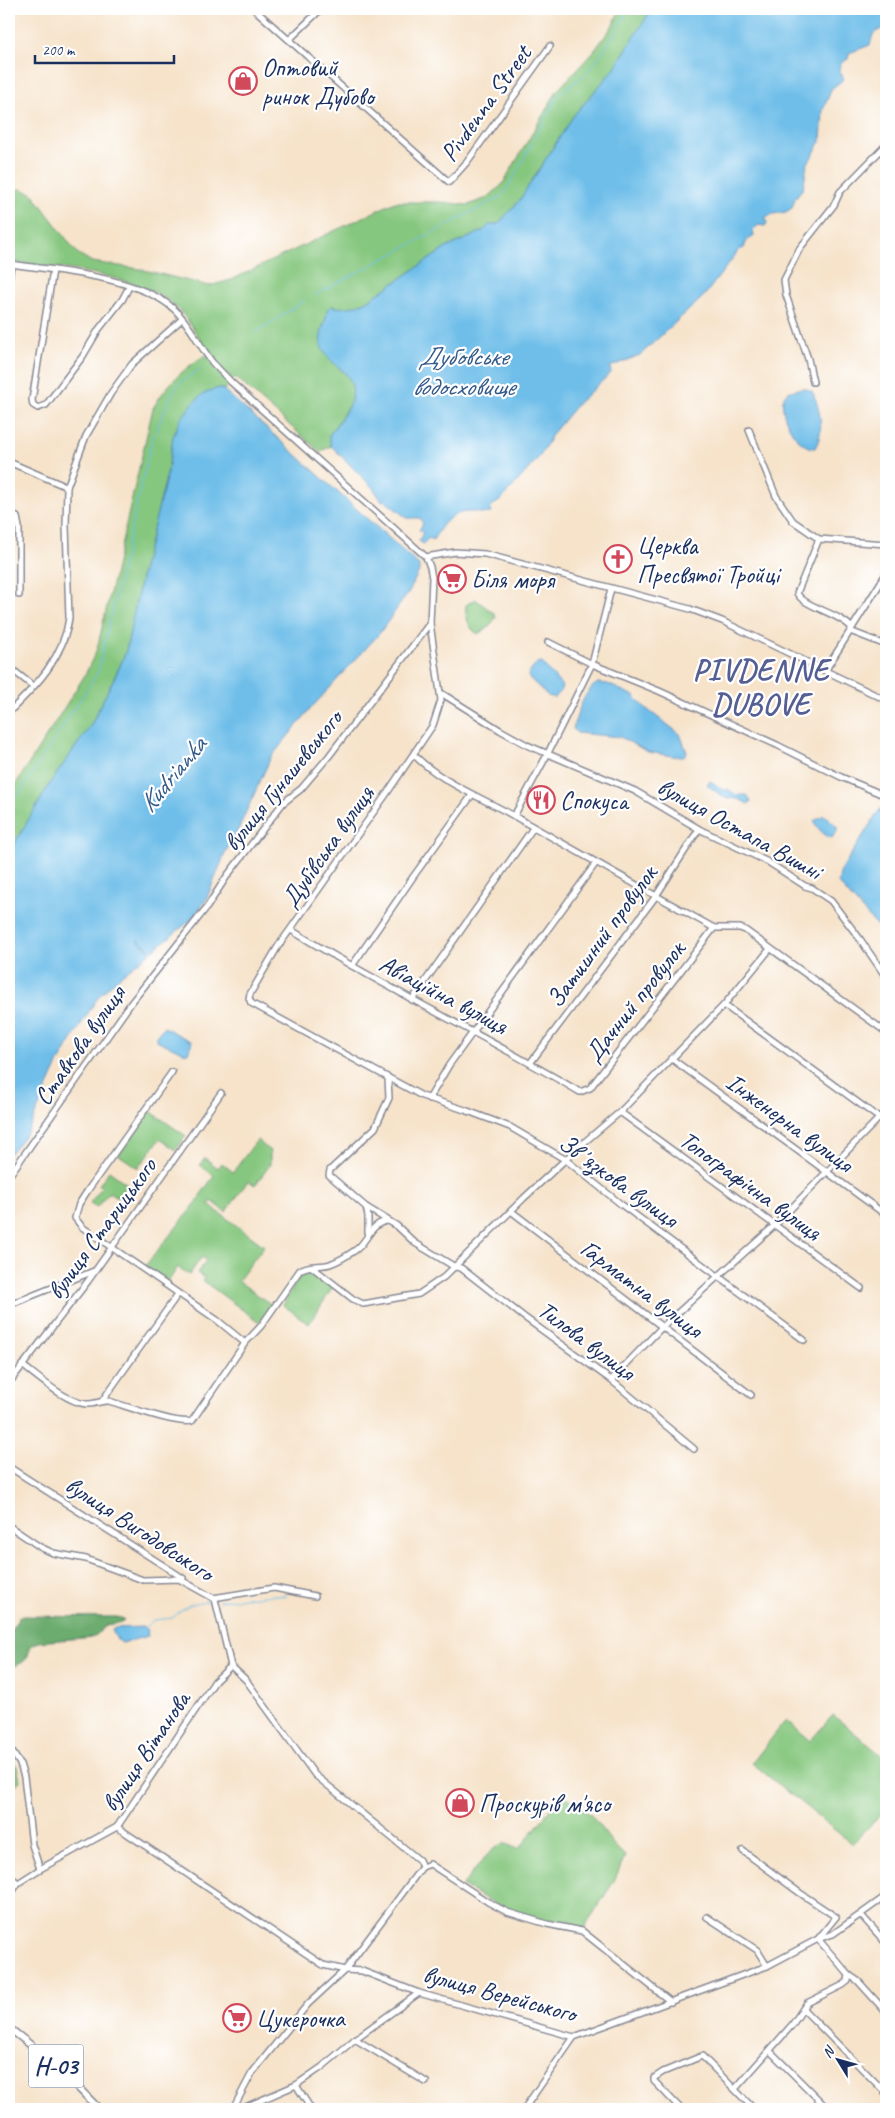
<svg xmlns="http://www.w3.org/2000/svg" width="895" height="2118" viewBox="0 0 895 2118" font-family="Caveat,sans-serif">
<rect width="100%" height="100%" fill="#fff"/>
<filter id="ink" filterUnits="userSpaceOnUse"><feTurbulence type="fractalNoise" baseFrequency=".02" numOctaves="2"/><feDisplacementMap in="SourceGraphic" scale="10" xChannelSelector="R" yChannelSelector="G"/><feConvolveMatrix kernelMatrix="1 2 1 2 8 2 1 2 1" color-interpolation-filters="sRGB"/></filter>
<filter id="wash" filterUnits="userSpaceOnUse"><feTurbulence type="fractalNoise" baseFrequency=".0096" numOctaves="4" result="noise"/><feDisplacementMap in="SourceGraphic" scale="20" xChannelSelector="R" yChannelSelector="G"/><feGaussianBlur stdDeviation="1.12" result="paint"/><feColorMatrix in="noise" values="0 0 0 0 0 0 0 0 0 0 0 0 0 0 0 0 0 1.4 0 .05"/><feComposite in="paint" operator="in"/></filter>
<g filter="url(#wash)">
<rect width="100%" height="100%" fill="#f6e3ca"/>
<g fill="#86c77f" stroke="#507b6e">
<path d="M621,9h29l-4,9 -32,51 -40,46 -55,86 -21,23 -9,1 -6,6 -37,17 -80,54c-11,4 -24,8 -35,4l-8,20 10,36 17,16 4,13 -3,11 -22,34 2,10 -11,6 -85,-75 -11,13 -6,-2 -45,49 -5,34 -24,93 -18,87 -6,15 -29,59 -42,60 -40,68v-58l76,-120 12,-26 56,-241c15,-25 28,-37 52,-53l6,5c-10,-18 -19,-37 -34,-52 -32,-33 -123,-41 -168,-46v-72l11,-1 12,4 45,60 15,9 48,7 69,17 22,-6 164,-78h45l28,3 19,-7 15,-13 55,-94 37,-40 17,-23z"/>
<path d="M475,599l20,15 1,3 -7,10 -11,7c-9,-4 -14,-20 -12,-29z"/>
<polygon points="150,1111 186,1136 176,1150 160,1139 138,1168 119,1155"/>
<polygon points="257,1140 270,1151 270,1165 255,1185 248,1181 226,1212 212,1201 209,1205 264,1246 238,1281 272,1305 259,1322 203,1281 205,1278 197,1273 206,1261 202,1257 189,1275 178,1267 168,1282 145,1266 200,1198 199,1197 214,1176 200,1165 205,1158 218,1168 222,1163 233,1172"/>
<polygon points="109,1171 127,1184 118,1198 109,1192 97,1207 90,1203 102,1187 99,1185"/>
<polygon points="307,1270 333,1287 309,1324 283,1305 301,1274"/>
<polygon points="833,1715 886,1759 886,1809 852,1844 752,1763 786,1720 810,1741"/>
<polygon points="9,1756 17,1766 20,1781 9,1792"/>
<path d="M567,1797l24,18 22,29 12,12 -11,25 -32,50 -60,-13 -60,-32c10,-12 28,-39 42,-43l11,5h5l35,-45h6z"/>
</g>
<path fill="#6cac6e" stroke="#446e66" d="M20,1616l98,1 6,2 -2,3 -15,3 -13,12 -55,5 -7,3c-3,4 -3,9 -5,13 -4,6 -13,7 -18,13v-38z"/>
<g fill="#6ebee9" stroke="#4476a4">
<path d="M650,9h236v17l-13,8 -3,11 -21,8 -1,6 -7,4 -2,7 5,9 -12,9 -9,22 -2,31 -14,24 -4,23 -8,10 -3,10 -6,4 -13,2 -8,4 2,5 -2,3 -7,-1 -5,6 1,5 -7,4 -3,8 -5,2 -35,46 -64,59 -30,12 1,6 -33,30 -25,30 -13,23 -39,44 -12,8 3,3 -1,2c-6,1 -11,0 -17,-1 -23,-1 -30,10 -41,28l-4,-2 -6,6 -4,-3 4,-9 -4,-2 4,-6 -3,-6h-13l-23,-18 -2,1 -9,-13 -42,-42 -2,-10c13,-21 37,-43 14,-65 -7,-6 -17,-14 -21,-23 -5,-14 5,-25 5,-38l4,-4c11,4 24,0 35,-4l80,-54 37,-17 6,-6 9,-1 21,-23 55,-86 40,-46 32,-51z"/>
<polygon points="218,388 224,390 419,565 419,571 410,590 379,634 313,706 271,757 236,834 226,851 206,900 191,920 152,951 137,939 151,952 118,978 99,996 83,1021 59,1062 27,1133 9,1154 9,853 49,785 91,725 120,666 126,651 144,564 168,471 173,437 180,420 194,402 203,394"/>
<path d="M804,388l8,3c8,17 13,40 3,57 -20,2 -43,-46 -27,-56 4,-2 11,-3 16,-4z"/>
<polygon points="538,662 542,663 562,686 560,692 555,698 548,696 528,677 529,673"/>
<path d="M598,683l10,1 26,12 14,14 32,24 7,18 -1,3 -7,2 -31,-5 -28,-15 -43,-4 -4,-4c4,-15 11,-39 25,-46z"/>
<polygon points="710,781 725,791 727,789 737,795 747,795 751,802 748,804 739,799 725,798 707,785"/>
<polygon points="880,809 886,812 886,936 838,883 841,870"/>
<path d="M824,815l13,11v4l-5,8c-7,-1 -16,-11 -18,-17z"/>
<polygon points="164,1027 192,1042 188,1053 185,1053 156,1040 156,1036"/>
<polygon points="144,1627 147,1630 148,1636 122,1643 116,1638 112,1630 115,1628"/>
</g>
<g fill="none" stroke-linecap="round" stroke-linejoin="round">
<g stroke="#6ebee9" stroke-width="1">
<path d="M315,295l185,-98 6,-6 50,-92c10,-12 18,-15 29,-25 12,-11 36,-50 43,-65"/>
<polyline points="255,333 305,300"/>
<polyline points="9,809 98,672 151,443 173,391 181,382 201,368"/>
<polyline points="219,1601 272,1595 287,1596"/>
<path d="M145,1627l9,-7 19,-2c9,-12 23,-17 38,-17"/>
</g>
</g>
</g>
<g filter="url(#ink)">
<g fill="none" stroke-linecap="round" stroke-linejoin="round">
<defs>
<g id="minor">
<polyline points="254,9 449,182 467,162 550,46"/>
<polyline points="288,39 291,38 321,9"/>
<path d="M9,264c46,6 130,13 165,45 16,15 25,36 38,53 6,7 13,13 19,20l195,175 4,10 2,11 -2,45 11,77 -8,25 -48,71 -108,152 -27,46 -1,4 2,5 171,93 43,14 45,17 56,33 56,45 182,135"/>
<polyline points="53,270 32,400 33,405 38,408 46,405 83,356 99,329 122,300 129,287"/>
<polyline points="9,280 11,265"/>
<polyline points="813,382 808,359 786,295 784,280 800,248 834,205 840,192 886,145"/>
<polyline points="749,430 776,496 793,521 819,539 886,544"/>
<polyline points="9,462 67,487"/>
<polyline points="9,514 17,517 19,527 19,595"/>
<path d="M819,539l-22,54c6,14 41,19 55,35"/>
<polyline points="426,557 455,552 485,554 690,609 722,621 886,700"/>
<polyline points="850,631 886,645"/>
<polyline points="548,642 592,664 659,691 777,745 841,777 886,796"/>
<polyline points="9,667 33,686"/>
<polyline points="825,671 886,574"/>
<polyline points="441,693 500,730 527,745 635,791 699,829 768,862 805,886 812,888 831,901 860,939 886,977"/>
<path d="M9,712c27,-26 55,-55 60,-94l-3,-92 1,-39 19,-51 25,-43 21,-29 50,-45"/>
<path d="M414,755c28,28 67,42 100,61 67,38 133,75 200,112h26l5,2 141,102"/>
<polyline points="514,816 547,755 592,664 611,589"/>
<path d="M291,930c94,58 194,106 289,162l10,-4 124,-160"/>
<polyline points="352,966 413,877 472,795"/>
<polyline points="412,1000 533,828"/>
<polyline points="724,1005 886,1123"/>
<polyline points="672,1059 886,1215"/>
<polyline points="531,1062 656,896 699,829"/>
<polyline points="172,1072 88,1190 79,1204 75,1218 82,1227 217,1320 245,1343"/>
<polyline points="388,1078 389,1098 375,1128 330,1170 329,1175 366,1207 397,1226 415,1243 455,1267 461,1268 524,1317 611,1380 694,1449"/>
<polyline points="429,1099 449,1065 596,863"/>
<polyline points="620,1112 861,1288"/>
<polyline points="9,1176 131,1003 207,907 227,876 283,803 301,789 329,756 430,623"/>
<polyline points="366,1207 368,1216 368,1233"/>
<polyline points="511,1211 751,1395"/>
<polyline points="312,1267 353,1299 363,1304 419,1294 444,1277 524,1198 581,1145 620,1112 724,1005 770,949"/>
<polyline points="9,1305 94,1271"/>
<path d="M22,1365c16,12 44,37 64,39 8,1 14,-4 23,-3 17,5 68,24 83,20l53,-78 16,-17 39,-56c8,-6 21,-3 30,-6 8,-3 17,-8 24,-13 14,-8 15,-28 34,-30"/>
<polyline points="611,1380 662,1327 774,1226 886,1111"/>
<polyline points="9,1383 88,1281 221,1093"/>
<polyline points="102,1401 178,1294"/>
<polyline points="9,1467 183,1578"/>
<polyline points="9,1526 40,1547 53,1553 86,1559 143,1580 179,1579 215,1599 231,1666 246,1680 315,1775 419,1860 422,1867 430,1864 488,1902 507,1912 547,1924 582,1931 671,2002"/>
<polyline points="213,1598 274,1588 315,1596"/>
<polyline points="9,1747 20,1764 24,1777 32,1845 40,1869"/>
<polyline points="117,1827 323,1965 345,1970 362,1971 419,1993 574,2037 767,1966 818,1939 833,1934 886,1896"/>
<polyline points="743,1851 800,1893 836,1917 818,1939 849,1975 858,1981 886,2012"/>
<polyline points="9,1876 18,1883"/>
<polyline points="9,1897 18,1883 40,1869 117,1827 215,1681 231,1666"/>
<polyline points="861,1915 886,1943"/>
<polyline points="707,1917 757,1950 767,1966"/>
<polyline points="803,2009 886,2093"/>
<polyline points="355,2039 426,2082"/>
<polyline points="770,2051 828,2109"/>
<polyline points="296,2085 311,2109"/>
<polyline points="735,2089 792,2025 807,2003 843,1985 848,1981 849,1975"/>
<polyline points="233,2109 252,2073 308,2004 345,1970 422,1867"/>
<polyline points="241,2109 296,2085 322,2067 355,2039 419,1993"/>
<polyline points="524,2109 574,2037"/>
<polyline points="681,2109 654,2081 654,2078 663,2072 702,2056 754,2109"/>
<polyline points="883,2109 886,2106"/>
</g>
<polyline id="major" points="9,2028 56,2065 99,2109"/>
</defs>
<use href="#minor" stroke="#888994" stroke-width="8"/>
<use href="#major" stroke="#888994" stroke-width="9"/>
<use href="#minor" stroke="#fff" stroke-width="5"/>
<use href="#major" stroke="#fff" stroke-width="6"/>
</g>
</g>
<defs>
<symbol id="shop-ring" viewBox="-11 -11 22 22"><circle r="9.5" fill="#fff" stroke="#d1495b" stroke-width="1.5"/><path d="M-5-2.5h2.3a2.7 3.5 0 0 1 5.4 0H5L5.5 6h-11ZM-1.5-2.5h3a1.5 2.3 0 0 0-3 0Z" fill="#d1495b"/></symbol>
<symbol id="church-ring" viewBox="-11 -11 22 22"><circle r="9.5" fill="#fff" stroke="#d1495b" stroke-width="1.5"/><path d="M-1.2-6h2.4v3.5h3.3v2.4h-3.3V6h-2.4V-.1h-3.3v-2.4h3.3Z" fill="#d1495b"/></symbol>
<symbol id="supermarket-ring" viewBox="-11 -11 22 22"><circle r="9.5" fill="#fff" stroke="#d1495b" stroke-width="1.5"/><path d="M-6-5.5h2.5l.6 2H6L4.5 2H-2.5L-4.4-4H-6ZM-1.5 3.2a1.3 1.3 0 1 0 .1 0ZM3 3.2a1.3 1.3 0 1 0 .1 0Z" fill="#d1495b"/></symbol>
<symbol id="restaurant-ring" viewBox="-11 -11 22 22"><circle r="9.5" fill="#fff" stroke="#d1495b" stroke-width="1.5"/><path d="M-5-6h1v4h1v-4h1v4h1v-4h1v5L-1.5 .5V6h-2V.5L-5-1ZM5-6V6H3V1.5H1.5Q1.5-4 5-6Z" fill="#d1495b"/></symbol>
</defs>
<g fill-rule="evenodd">
<use href="#shop-ring" x="227" y="65" width="32" height="32"/>
<use href="#church-ring" x="602" y="543" width="32" height="32"/>
<use href="#supermarket-ring" x="436" y="563" width="32" height="32"/>
<use href="#restaurant-ring" x="525" y="784" width="32" height="32"/>
<use href="#shop-ring" x="444" y="1787" width="32" height="32"/>
<use href="#supermarket-ring" x="221" y="2002" width="32" height="32"/>
</g>
<g text-anchor="middle" stroke-width="4.5" stroke-linejoin="round" paint-order="stroke">
<rect fill="#fff" stroke="#5f6d8e" stroke-width="1" x="28.5" y="2044.5" width="55" height="43" rx="4"/>
<g font-size="24" font-weight="bold" fill="#1b2f5e">
<text x="56" y="2074">Н-03</text>
</g>
<g font-size="25" fill="#1b2f5e" stroke="#fff" text-anchor="start">
<text x="262" y="76">Оптовий<tspan x="262" dy="29">ринок Дубово</tspan></text>
<text x="637" y="554">Церква<tspan x="637" dy="29">Пресвятої Тройці</tspan></text>
<text x="471" y="588">Біля моря</text>
<text x="560" y="809">Спокуса</text>
<text x="479" y="1812">Проскурів м'ясо</text>
<text x="256" y="2027">Цукерочка</text>
</g>
<g font-size="25" fill="#1b2f5e" stroke="#fff">
<text transform="translate(485 103) rotate(-54)" y="9">Pivdenna Street</text>
<text transform="translate(282 780) rotate(-51)" y="9">вулиця Гунашевського</text>
<text transform="translate(740 828) rotate(29)" y="9">вулиця Остапа Вишні</text>
<text transform="translate(327 846) rotate(-55)" y="9">Дубівська вулиця</text>
<text transform="translate(601 936) rotate(-54)" y="9">Затишний провулок</text>
<text transform="translate(444 994) rotate(28)" y="9">Авіаційна вулиця</text>
<text transform="translate(634 1001) rotate(-52)" y="9">Дачний провулок</text>
<text transform="translate(79 1045) rotate(-55)" y="9">Ставкова вулиця</text>
<text transform="translate(790 1122) rotate(36)" y="9">Інженерна вулиця</text>
<text transform="translate(619 1180) rotate(36)" y="9">Звʼязкова вулиця</text>
<text transform="translate(751 1185) rotate(36)" y="9">Топографічна вулиця</text>
<text transform="translate(101 1228) rotate(-54)" y="9">вулиця Старицького</text>
<text transform="translate(642 1288) rotate(37)" y="9">Гарматна вулиця</text>
<text transform="translate(587 1340) rotate(37)" y="9">Тилова вулиця</text>
<text transform="translate(140 1528) rotate(33)" y="9">вулиця Вигодовського</text>
<text transform="translate(145 1751) rotate(-56)" y="9">вулиця Вітанова</text>
<text transform="translate(500 1993) rotate(15)" y="9">вулиця Верейського</text>
</g>
<g font-size="26" font-style="italic" fill="#345a88" stroke="#fff">
<text x="463" y="365">Дубовське<tspan x="463" dy="30">водосховище</tspan></text>
<text transform="translate(172 774) rotate(-50)" y="9">Kudrianka</text>
</g>
<g font-size="30" font-weight="bold" letter-spacing="1" fill="#555f94" stroke="#fff">
<text x="761" y="680">PIVDENNE<tspan x="761" dy="34">DUBOVE</tspan></text>
</g>
</g>
<rect width="895" height="2118" fill="none" stroke="#fff" stroke-width="30"/>
<g transform="translate(838 2060) rotate(307)" stroke="#ffffff" stroke-width="4" paint-order="stroke">
<path d="M0-4L9 19L0 12L-9 19Z" fill="#1b2f5e"/>
<text y="-8" font-size="14" font-weight="bold" text-anchor="middle" fill="#1b2f5e">N</text>
</g>
<path d="M35 55v8h139v-8" fill="none" stroke="#1b2f5e" stroke-width="2.5"/>
<text x="42" y="55" font-size="15" fill="#1b2f5e" stroke="#ffffff" stroke-width="4" paint-order="stroke">200 m</text>
</svg>
